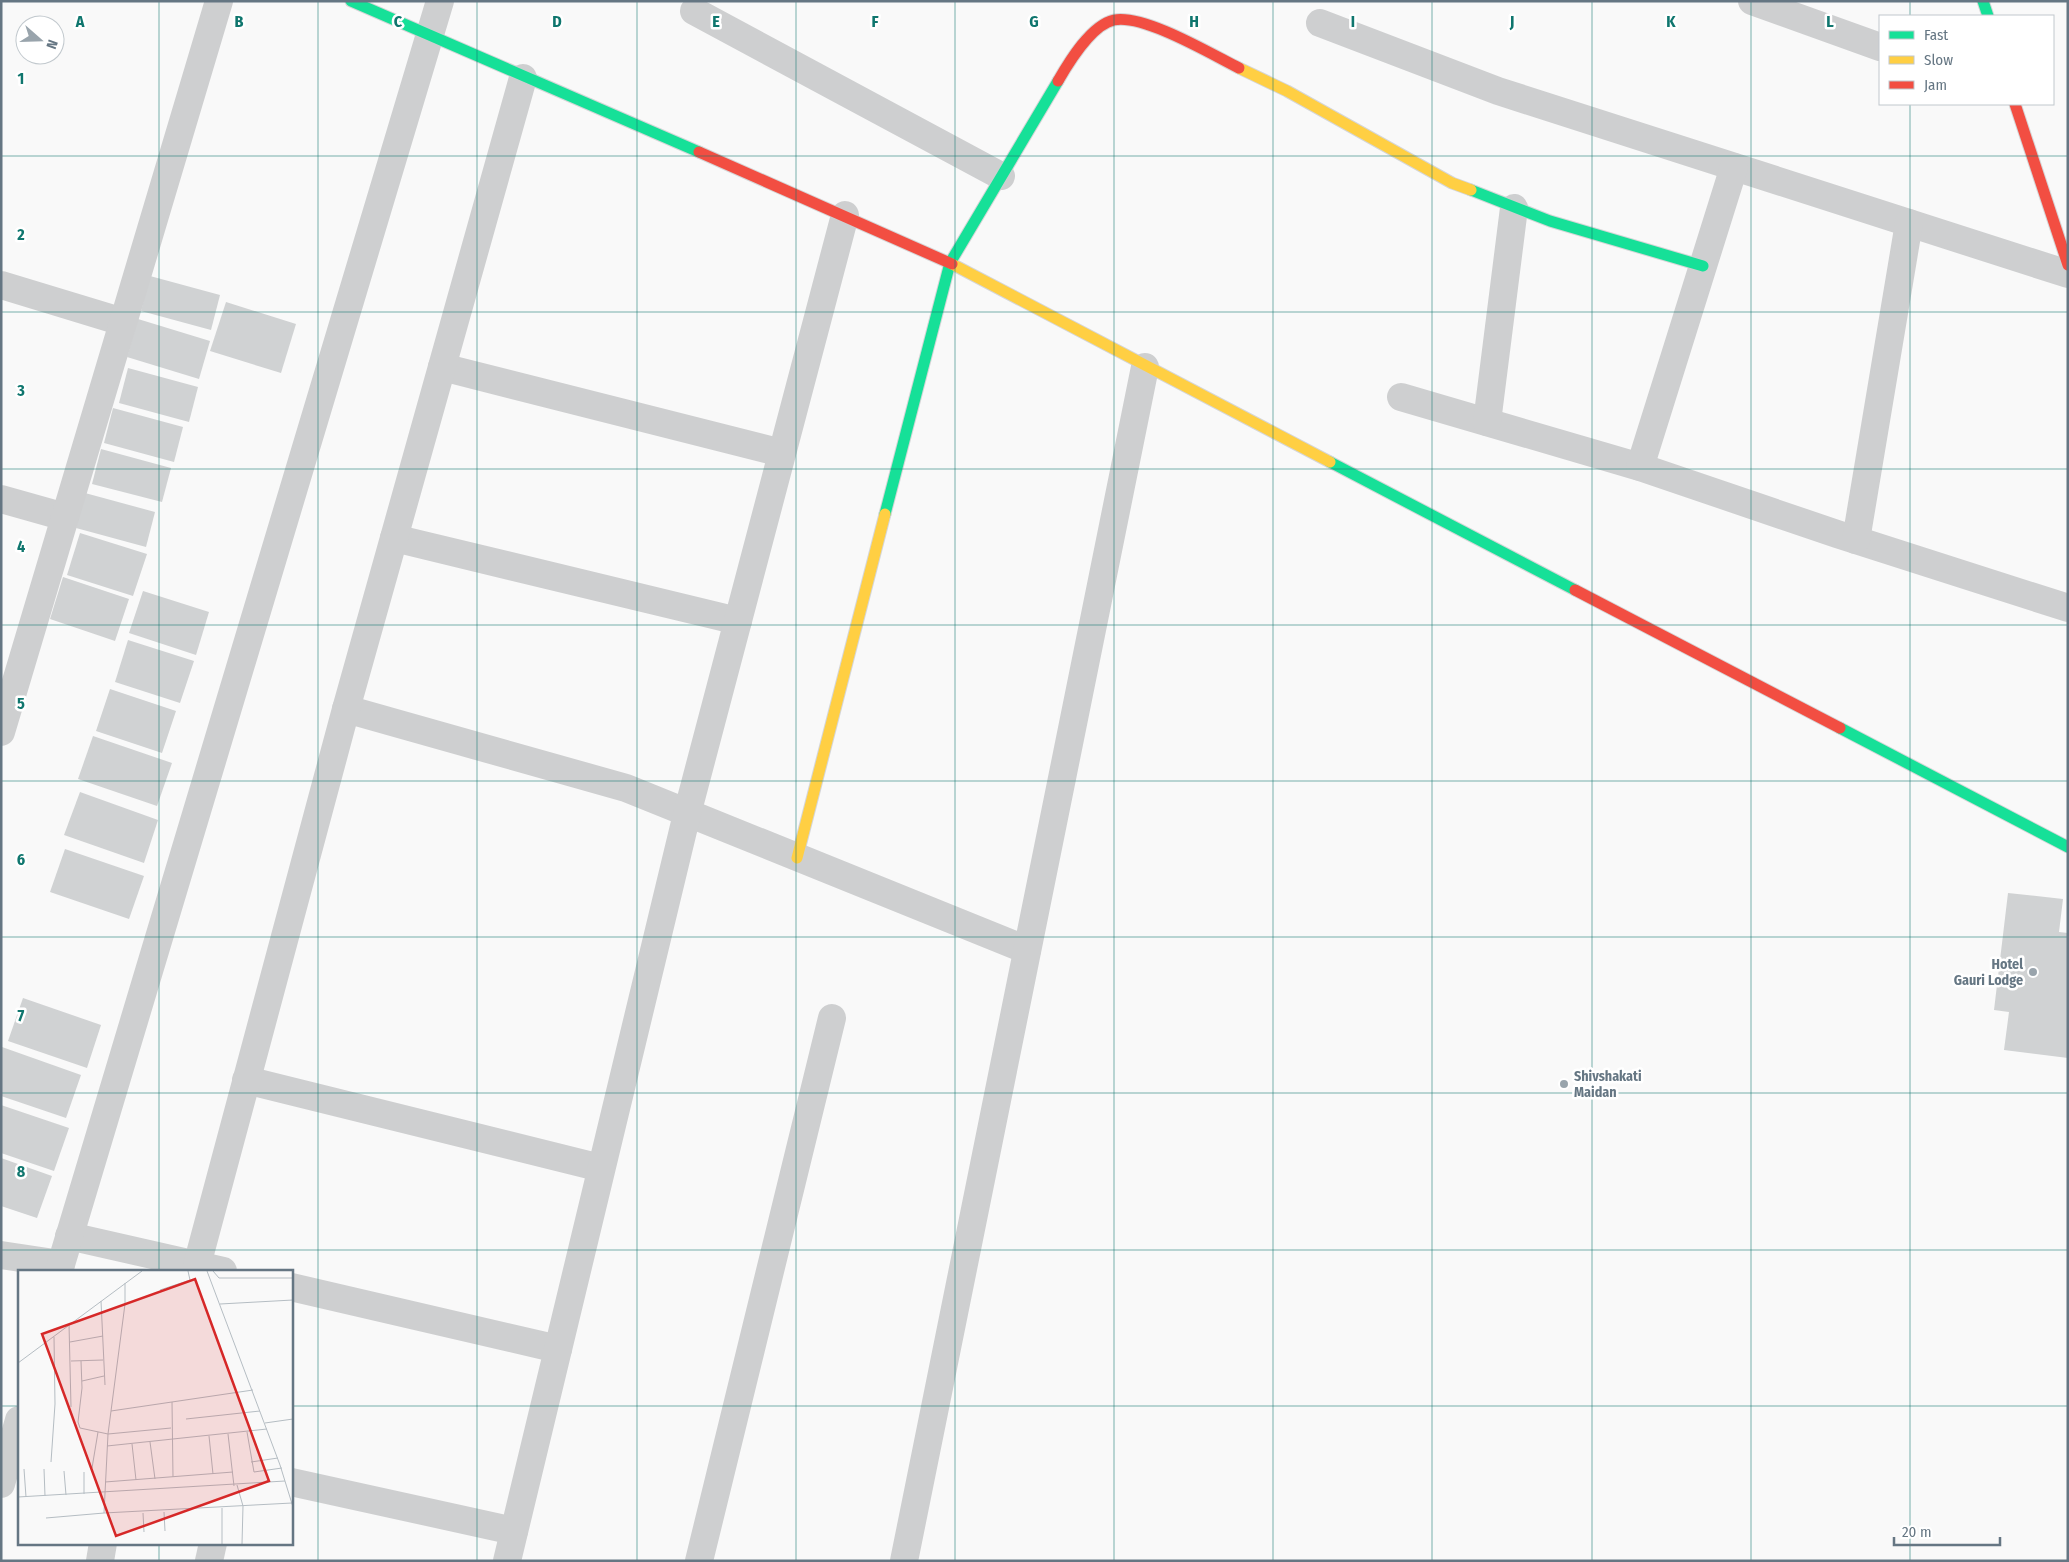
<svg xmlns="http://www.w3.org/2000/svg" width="2069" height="1562" viewBox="0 0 2069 1562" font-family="'Fira Sans Condensed',sans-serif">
<rect width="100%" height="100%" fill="#f9f9f9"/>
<g fill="#d0d2d3">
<polygon points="150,276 220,295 211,330 141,311"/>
<polygon points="226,302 296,324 281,373 210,351"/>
<polygon points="138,319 210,341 199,379 127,357"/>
<polygon points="128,368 198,387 189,422 119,403"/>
<polygon points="113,408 183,427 174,462 104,443"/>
<polygon points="101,449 171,468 162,502 92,484"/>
<polygon points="85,493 155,512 146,547 76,528"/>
<polygon points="80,533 147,554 133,596 67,575"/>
<polygon points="63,577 129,599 115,641 50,619"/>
<polygon points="143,591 209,612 196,655 129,633"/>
<polygon points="128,640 194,661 180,703 115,682"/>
<polygon points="110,689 176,711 162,753 96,731"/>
<polygon points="93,736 172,763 157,806 78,779"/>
<polygon points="80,792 158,820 144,863 64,835"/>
<polygon points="65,849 144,876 129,919 50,892"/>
<polygon points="2008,893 2063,899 2059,932 2068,933 2068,1058 2004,1050 2009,1012 1994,1010"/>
<polygon points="23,998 101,1025 87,1068 8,1041"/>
<polygon points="2,1047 81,1075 66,1118 1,1096"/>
<polygon points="1,1105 69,1128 54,1171 1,1153"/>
<polygon points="1,1158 52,1176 37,1218 1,1206"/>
</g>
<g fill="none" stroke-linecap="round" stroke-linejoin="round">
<defs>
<g id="fast">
<polyline points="351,1 699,152"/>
<polyline points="1983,1 1988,16"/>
<polyline points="1471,190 1550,221 1703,266"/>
<polyline points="1330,462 1575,590"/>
<polyline points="885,514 950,263 1058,81"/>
<polyline points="1840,728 2068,847"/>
</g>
<g id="slow">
<polyline points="1239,68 1287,91 1452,183 1471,190"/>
<polyline points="952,264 1330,462"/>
<polyline points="797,858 885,514"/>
</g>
<g id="jam">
<path d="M1058,81c11,-19 33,-56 56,-61 30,-6 97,34 125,48"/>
<polyline points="2015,104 2068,265"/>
<polyline points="699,152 952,264"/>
<polyline points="1575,590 1840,728"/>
</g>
</defs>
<use href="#fast" stroke="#d5d6d7" stroke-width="13"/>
<use href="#slow" stroke="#d5d6d7" stroke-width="13"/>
<use href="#jam" stroke="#d5d6d7" stroke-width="13"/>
<g stroke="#cecfd0" stroke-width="28">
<polyline points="1752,1 1880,47"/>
<polyline points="694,11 1001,176"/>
<polyline points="1320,23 1498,91 2068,274"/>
<polyline points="1,285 123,322"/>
<polyline points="442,367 782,453"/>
<polyline points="1401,397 1640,467 1837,534 2068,608"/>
<polyline points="1487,422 1514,208"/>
<polyline points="1640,467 1734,167"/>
<polyline points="1,499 65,517"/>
<polyline points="394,538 738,621"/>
<polyline points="1856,540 1909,223"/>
<polyline points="346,709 626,788 1027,950"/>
<polyline points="1,732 219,1"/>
<polyline points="246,1080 601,1168"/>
<polyline points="69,1236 223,1271"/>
<polyline points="1,1255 61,1264"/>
<polyline points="197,1265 346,709 523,78"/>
<polyline points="59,1271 440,1"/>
<polyline points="291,1287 558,1349"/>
<polyline points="291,1482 514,1531"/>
<polyline points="1,1484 19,1420"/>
<polyline points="100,1561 103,1543"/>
<polyline points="209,1561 213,1543"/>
<polyline points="507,1561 687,814 845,215"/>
<polyline points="699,1561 832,1018"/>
<polyline points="904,1561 1145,367"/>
</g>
<use href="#fast" stroke="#16e098" stroke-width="11"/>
<use href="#slow" stroke="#ffcf43" stroke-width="11"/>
<use href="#jam" stroke="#f24e42" stroke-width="11"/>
</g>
<path fill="none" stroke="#0f766e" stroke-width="1" stroke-opacity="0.55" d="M159,1v1270M318,1v1560M477,1v1560M637,1v1560M796,1v1560M955,1v1560M1114,1v1560M1273,1v1560M1432,1v1560M1592,1v1560M1751,1v1560M1910,1v15M1910,104v1457M1,156h2067M1,312h2067M1,469h2067M1,625h2067M1,781h2067M1,937h2067M1,1093h2067M1,1250h2067M1,1406h18M291,1406h1777M159,1543v18"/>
<g fill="#99a4ac" stroke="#fff" stroke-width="2">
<circle cx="2033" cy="972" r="5"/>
<circle cx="1564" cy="1084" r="5"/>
</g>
<g text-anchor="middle" stroke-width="5" stroke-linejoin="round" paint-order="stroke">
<g font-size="14" font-weight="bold" fill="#657683" stroke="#fff" text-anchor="end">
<text x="2023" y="969">Hotel<tspan x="2023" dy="16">Gauri Lodge</tspan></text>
<text x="1574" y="1081" text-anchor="start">Shivshakati<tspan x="1574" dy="16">Maidan</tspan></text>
</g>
</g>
<g transform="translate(18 1270)">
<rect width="275" height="275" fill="#f9f9f9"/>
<path fill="none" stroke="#b5bdc3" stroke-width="1" d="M189,1l73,194 13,42M195,1l6,7h74M107,13v21l-17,130 -4,79 188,-10M142,20l30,-10 -2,-9M83,31l4,84M202,34l73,-4M84,43l23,-9M51,54l2,83M52,72l33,-6M53,91l32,-1M63,91l1,27 -4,34 2,6 28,6 63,-6M0,93l124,-92M64,111l22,-5M154,132l1,75M93,141l142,-21M168,149l74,-8M247,153l28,-4M229,162l7,40 28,-4M210,164l6,52M191,166l4,38M132,172l5,37M114,174l4,36M89,176l160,-17M33,192l4,-58 -1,-67M233,192l27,-4M74,198l6,-36M6,199l2,28M26,199l1,27M46,201l2,24M66,202v22M87,212l128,-10M219,215l6,21 -1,38M0,227l267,-16M204,238v36M146,242l1,19M125,243l1,19M28,248l58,-5"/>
<path fill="#d62828" fill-opacity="0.15" stroke="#d62828" stroke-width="2.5" d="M177,9l74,202 -153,55 -74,-202z"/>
<rect width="275" height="275" fill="none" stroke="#657683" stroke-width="2.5"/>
</g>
<g font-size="16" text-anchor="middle" font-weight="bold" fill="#0f766e" stroke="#fff" stroke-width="5" stroke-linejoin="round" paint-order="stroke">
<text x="80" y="27">A</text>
<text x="239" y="27">B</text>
<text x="398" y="27">C</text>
<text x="557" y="27">D</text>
<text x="716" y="27">E</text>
<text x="875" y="27">F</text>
<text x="1034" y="27">G</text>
<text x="1194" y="27">H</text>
<text x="1353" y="27">I</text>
<text x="1512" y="27">J</text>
<text x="1671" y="27">K</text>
<text x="1830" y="27">L</text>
<text x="21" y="84">1</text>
<text x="21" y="240">2</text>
<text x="21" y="396">3</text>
<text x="21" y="552">4</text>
<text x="21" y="709">5</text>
<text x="21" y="865">6</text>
<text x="21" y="1021">7</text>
<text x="21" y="1177">8</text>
</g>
<rect width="2069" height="1562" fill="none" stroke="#657683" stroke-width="5"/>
<rect x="1879" y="15" width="175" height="90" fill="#ffffff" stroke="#c1c8cd"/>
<rect x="1889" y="31" width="25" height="8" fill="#16e098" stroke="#c1c8cd"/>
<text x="1924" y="40" font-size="15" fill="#657683">Fast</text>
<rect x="1889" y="56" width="25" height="8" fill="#ffcf43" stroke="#c1c8cd"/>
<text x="1924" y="65" font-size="15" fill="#657683">Slow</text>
<rect x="1889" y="81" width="25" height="8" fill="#f24e42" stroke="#c1c8cd"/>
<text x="1924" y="90" font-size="15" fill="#657683">Jam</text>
<g transform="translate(40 40) rotate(110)"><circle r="24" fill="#ffffff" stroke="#c1c8cd"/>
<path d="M0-4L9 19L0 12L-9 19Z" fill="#99a4ac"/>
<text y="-8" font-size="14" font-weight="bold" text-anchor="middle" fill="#657683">N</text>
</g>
<path d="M1894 1537v8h106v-8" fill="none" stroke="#657683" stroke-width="2.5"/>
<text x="1902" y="1537" font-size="15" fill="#657683" stroke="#ffffff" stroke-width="4" paint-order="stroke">20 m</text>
</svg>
